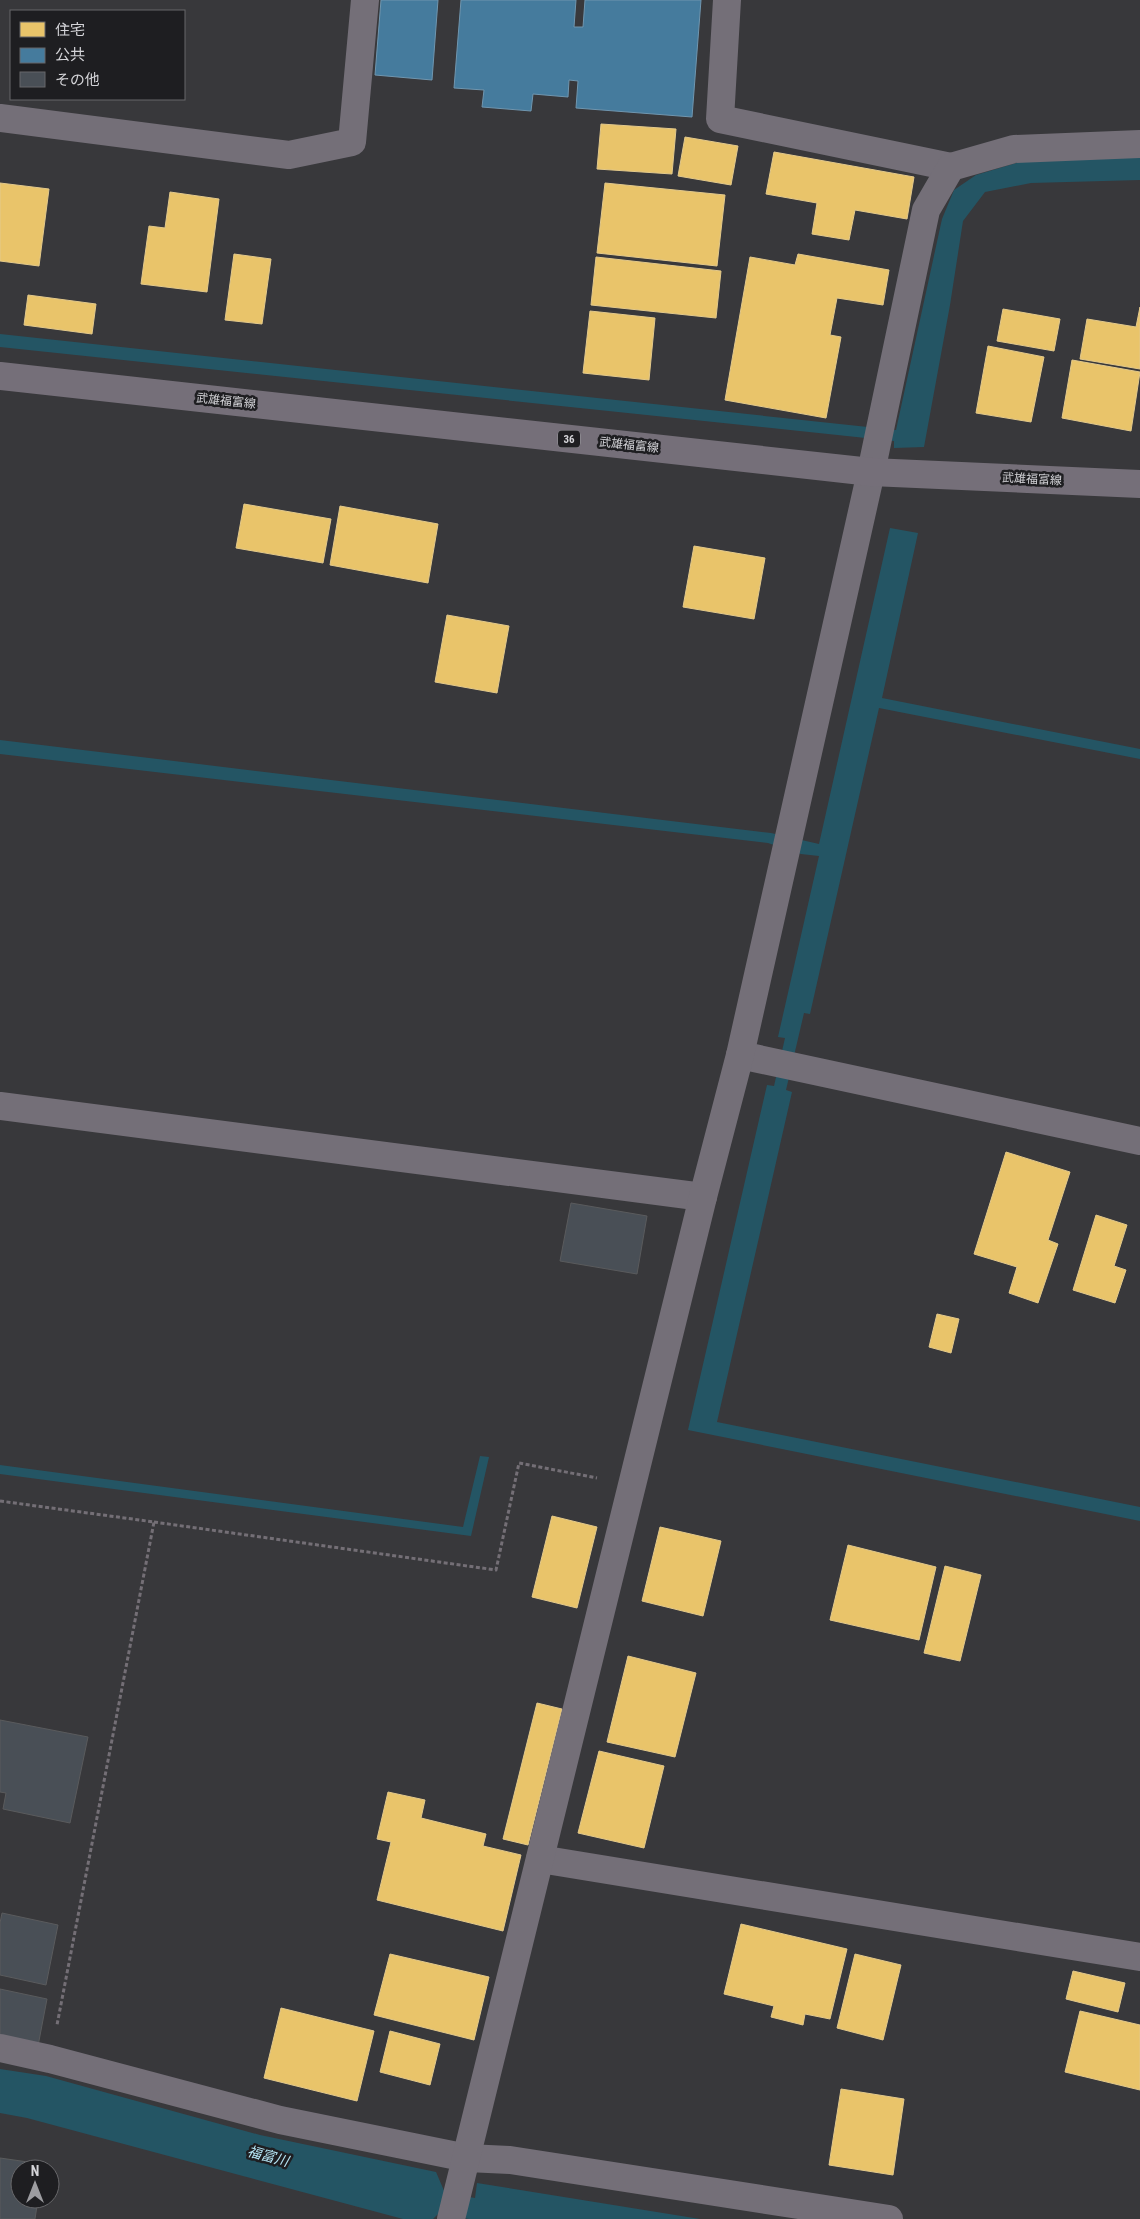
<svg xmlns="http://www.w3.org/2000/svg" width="1140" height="2219" viewBox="0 0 1140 2219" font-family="'Roboto Condensed','Noto Sans JP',sans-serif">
<rect width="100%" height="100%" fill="#38383b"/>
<g fill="#245564">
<polygon points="1140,157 1140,180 1031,183 985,192 963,221 950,305 924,447 894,448 894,441 0,347 0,334 896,430 942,219 954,190 976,175 1026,160"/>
<polygon points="890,528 918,533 882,698 1140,749 1140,759 879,708 810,1014 804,1013 786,1090 792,1092 717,1422 1140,1507 1140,1521 688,1430 767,1085 774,1086 785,1038 778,1037 819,856 801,854 768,843 0,754 0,740 771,833 819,844"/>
<polygon points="480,1456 489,1457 471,1536 0,1474 0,1465 463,1527"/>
<polygon points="0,2069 46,2076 260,2135 436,2172 445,2193 475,2198 477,2183 700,2219 469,2219 438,2214 433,2219 403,2219 27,2118 0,2113"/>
</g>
<g fill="#e9c46a" stroke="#e3c98b">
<polygon points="601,124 676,129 672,174 597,169"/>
<polygon points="685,137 738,146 731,185 678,176"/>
<polygon points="774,152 914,177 907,219 855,210 849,240 812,234 817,203 766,194"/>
<polygon points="0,183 49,189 39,266 0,261"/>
<polygon points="605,183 725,195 717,266 597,253"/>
<polygon points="170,192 219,199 207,292 141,284 149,226 165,228"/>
<polygon points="234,254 271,259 262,324 225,320"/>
<polygon points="798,254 889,270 883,305 837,298 830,335 841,337 826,418 725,400 750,257 795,265"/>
<polygon points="596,257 721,271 716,318 591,305"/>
<polygon points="28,295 96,304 92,334 24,325"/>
<polygon points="1140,307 1140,369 1080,359 1087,319 1136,327"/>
<polygon points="1003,309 1060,319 1054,351 997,341"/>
<polygon points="590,311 655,318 649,380 583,373"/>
<polygon points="988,346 1044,357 1031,422 976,413"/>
<polygon points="1072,360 1140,372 1131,431 1062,418"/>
<polygon points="244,504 331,519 323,563 236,548"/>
<polygon points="340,506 438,524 428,583 330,565"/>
<polygon points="694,546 765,558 754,619 683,607"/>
<polygon points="447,615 509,626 497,693 435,682"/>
<polygon points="1006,1152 1070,1172 1048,1240 1058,1244 1038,1303 1009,1293 1017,1267 974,1254"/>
<polygon points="1096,1215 1127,1225 1114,1266 1126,1270 1115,1303 1073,1290"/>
<polygon points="937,1314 959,1319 951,1353 929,1347"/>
<polygon points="552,1516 597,1527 577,1608 532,1597"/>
<polygon points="660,1527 721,1541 703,1616 642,1601"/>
<polygon points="848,1545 936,1567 919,1640 830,1620"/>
<polygon points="945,1566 981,1575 960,1661 924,1653"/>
<polygon points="628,1656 696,1673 675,1757 607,1742"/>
<polygon points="537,1703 562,1709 528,1845 503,1839"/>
<polygon points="599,1751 664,1766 644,1848 578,1833"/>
<polygon points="388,1792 425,1800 421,1818 486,1834 483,1846 521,1855 503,1931 377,1900 391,1842 377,1839"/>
<polygon points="741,1924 847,1949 830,2019 805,2014 803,2025 771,2017 774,2006 724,1994"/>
<polygon points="390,1954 489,1977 474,2040 374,2015"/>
<polygon points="855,1954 901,1965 883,2040 837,2028"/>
<polygon points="1073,1971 1125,1983 1118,2012 1066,1999"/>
<polygon points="281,2008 374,2031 357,2101 264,2078"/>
<polygon points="1080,2011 1140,2025 1140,2090 1065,2072"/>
<polygon points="390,2031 440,2044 430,2085 380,2072"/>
<polygon points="841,2089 904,2099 893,2175 829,2165"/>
</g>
<g fill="#457b9d" stroke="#7096af">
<polygon points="381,0 438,0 432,80 375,75"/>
<polygon points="461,0 576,0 574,27 583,27 585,0 701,0 692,117 576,108 578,81 569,80 568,97 533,94 531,111 482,107 484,90 454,88"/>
</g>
<g fill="#494f56" stroke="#5a5b5d">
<polygon points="571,1203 647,1216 637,1274 560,1261"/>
<polygon points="0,1720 88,1737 70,1823 3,1809 6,1793 0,1792"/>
<polygon points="2,1913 58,1925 46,1985 0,1975 0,1923"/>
<polygon points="0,1989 47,1999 38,2046 0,2038"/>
<polygon points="0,2158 42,2164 42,2169 20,2169 20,2199 38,2199 35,2219 0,2219"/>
</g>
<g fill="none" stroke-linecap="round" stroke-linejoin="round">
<g stroke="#746f76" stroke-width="3" stroke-dasharray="4 2.5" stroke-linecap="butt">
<polyline points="0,1501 154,1522 57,2025"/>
<polyline points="154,1522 496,1570 519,1463 597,1478"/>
</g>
<g stroke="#746f78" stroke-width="28">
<polyline points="727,0 720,119 951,167"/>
<polyline points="0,118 289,155 352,142 365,0"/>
<polyline points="740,1055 1140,1141"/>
<polyline points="0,1106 703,1197"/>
<polyline points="540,1859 1140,1957"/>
<polyline points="0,2048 50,2059 280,2120 467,2158 510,2160 889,2219"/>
<polyline points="451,2219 703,1197 740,1055 871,472 926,210 951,167 1014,149 1140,144"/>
</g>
<polyline stroke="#756f79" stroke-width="28" points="0,376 871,472 1140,484"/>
</g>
<g text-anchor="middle" stroke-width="5" stroke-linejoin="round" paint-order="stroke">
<rect fill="#1e1e21" stroke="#9d9da1" stroke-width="1" x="558" y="430.5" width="22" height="17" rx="4"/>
<g font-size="11" font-weight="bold" fill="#d4d4d8">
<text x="569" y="443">36</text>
</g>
<g font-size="12" fill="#d4d4d8" stroke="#1e1e21">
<text transform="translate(226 401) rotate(6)" y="4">武雄福富線</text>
<text transform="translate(629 445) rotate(6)" y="4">武雄福富線</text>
<text transform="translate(1032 479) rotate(3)" y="4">武雄福富線</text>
</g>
<g font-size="14" font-style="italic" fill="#b6e7f7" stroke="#1e1e21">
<text transform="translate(268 2156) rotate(15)" y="5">福富川</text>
</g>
</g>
<rect x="10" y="10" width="175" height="90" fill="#1e1e21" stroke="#67676a"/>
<rect x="20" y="22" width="25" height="15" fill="#e9c46a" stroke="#67676a"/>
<text x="55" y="35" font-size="15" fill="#d4d4d8">住宅</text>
<rect x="20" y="48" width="25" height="15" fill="#457b9d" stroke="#67676a"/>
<text x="55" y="60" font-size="15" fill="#d4d4d8">公共</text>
<rect x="20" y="72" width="25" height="15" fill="#494f56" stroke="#67676a"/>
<text x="55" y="85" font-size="15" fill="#d4d4d8">その他</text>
<g transform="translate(35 2184)"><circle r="24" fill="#1e1e21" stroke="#67676a"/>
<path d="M0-4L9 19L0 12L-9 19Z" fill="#9d9da1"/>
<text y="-8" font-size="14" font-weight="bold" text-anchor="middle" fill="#d4d4d8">N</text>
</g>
</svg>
